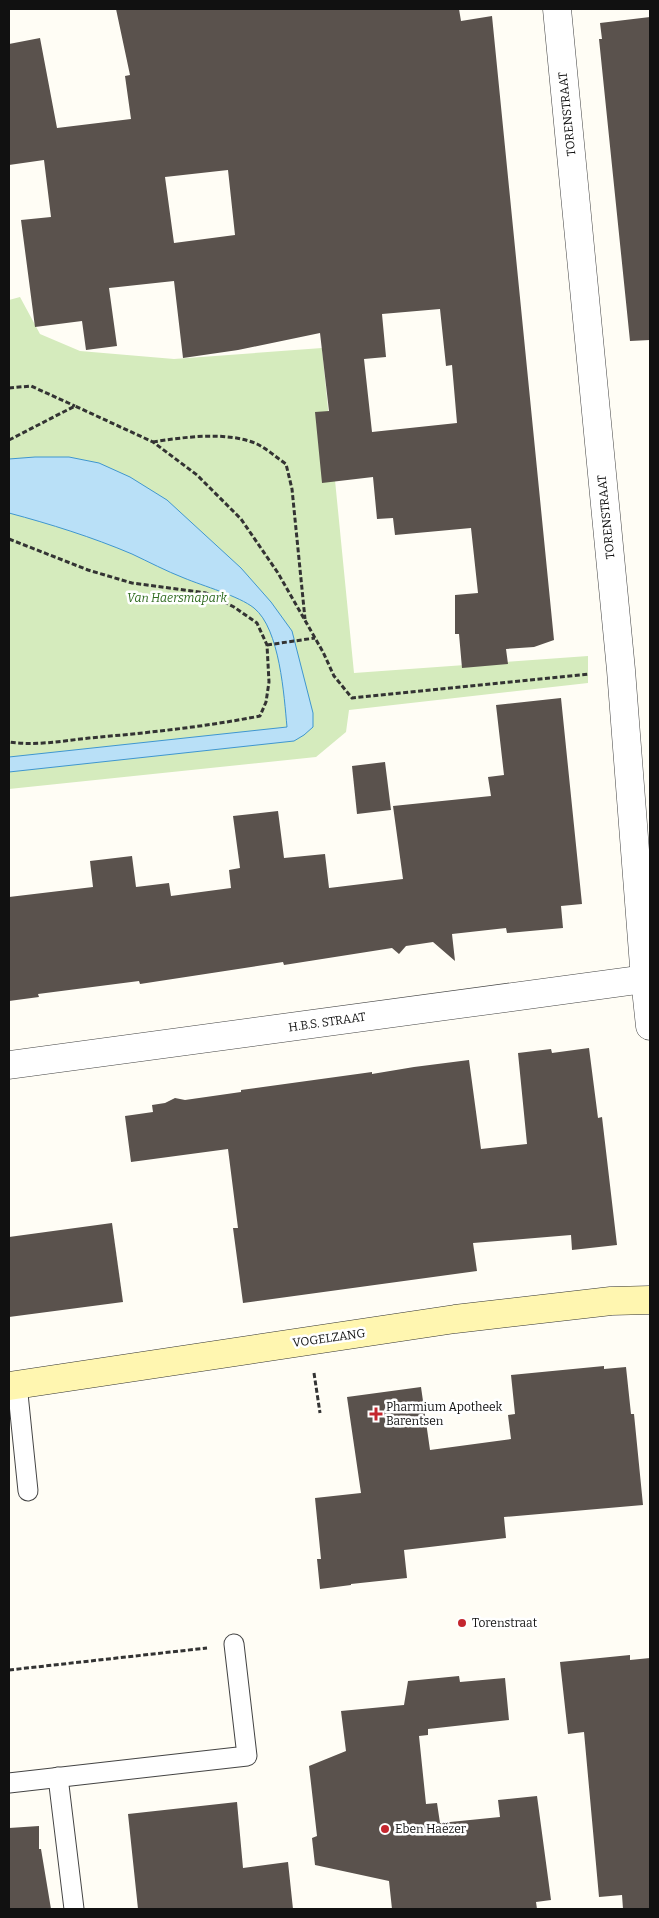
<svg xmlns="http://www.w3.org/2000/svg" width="659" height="1918" viewBox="0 0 659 1918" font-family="Bitter,serif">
<rect width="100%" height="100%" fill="#fffdf5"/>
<polygon fill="#d5ebbd" points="20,297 40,334 80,351 174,359 322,348 354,673 588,656 588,683 349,710 346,732 316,757 9,789 9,300"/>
<path fill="#b9e0f7" stroke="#3f96cf" d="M35,457h34l30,6 31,14 37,23 74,68 30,34 21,29 21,82v14l-9,8 -10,6 -285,31v-15l278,-30c-3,-31 -7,-98 -33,-119 -15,-12 -51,-22 -70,-30 -18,-7 -35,-16 -52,-24 -40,-17 -82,-30 -123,-41v-54z"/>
<g fill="#5a524d" fill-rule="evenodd">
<path d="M116,9h343l2,12 31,-5 62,624 -20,7 -28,2 2,15 -46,4 -3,-34h-4v-39l23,-2 -7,-65 -76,7 -2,-17 -16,1 -4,-42 -51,6 -7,-71 14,-1 -9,-78 -82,17 -55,8 -9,-77 -65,7 8,58 -31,4 -4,-29 -47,6 -14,-107 30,-3 -7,-57 -35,5v-121l31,-6 17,90 74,-9 -6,-43 5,-1zM228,170l7,65 -61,8 -9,-66zM440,309l6,57 6,-1 5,58 -85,9 -8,-73 22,-2 -4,-43z"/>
<polygon points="650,17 650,340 630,341 599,39 602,39 600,23"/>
<polygon points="561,698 582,904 561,906 563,928 507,933 506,928 452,934 455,961 433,942 406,946 399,954 392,948 284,965 283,962 140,984 139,981 38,994 39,997 9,1001 9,897 93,887 90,861 132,856 136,887 169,883 171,896 231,888 229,870 240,868 233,816 278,811 284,858 325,854 329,888 403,879 393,806 491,796 488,777 504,775 496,705"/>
<polygon points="385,762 391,810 357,814 352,766"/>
<polygon points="589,1048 598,1118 602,1117 617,1245 572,1250 571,1235 473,1243 477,1271 243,1303 233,1228 238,1228 228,1149 131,1162 125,1116 153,1112 152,1105 165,1103 175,1098 185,1100 241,1092 241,1090 372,1072 372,1074 414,1067 469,1060 481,1149 527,1144 518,1053 551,1049 552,1053"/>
<polygon points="112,1223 123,1302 9,1317 9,1237"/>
<polygon points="604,1366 604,1369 626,1367 631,1414 634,1414 643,1505 504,1517 506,1538 404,1550 407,1578 351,1584 351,1585 320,1589 317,1559 321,1559 315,1498 361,1493 347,1397 421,1387 430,1450 511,1439 508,1415 515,1414 511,1375"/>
<polygon points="630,1655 630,1660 650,1658 650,1909 623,1909 622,1895 599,1897 584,1732 568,1734 560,1662"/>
<polygon points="459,1676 460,1682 505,1678 509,1720 428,1729 428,1735 419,1736 426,1804 437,1803 440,1823 500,1817 498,1800 537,1796 551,1900 536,1902 537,1909 392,1909 389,1881 315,1865 312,1838 317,1836 309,1766 346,1751 341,1711 404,1705 408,1681"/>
<polygon points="237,1802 243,1868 288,1862 293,1909 138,1909 128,1814"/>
<polygon points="39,1826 39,1849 41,1849 51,1909 9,1909 9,1828"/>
</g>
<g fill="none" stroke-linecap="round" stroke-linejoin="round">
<defs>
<g id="lane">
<polyline points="17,1384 28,1491"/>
<polyline points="58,1777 74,1909"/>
<polyline points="9,1783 247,1756 234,1644"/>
</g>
<g id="street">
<polyline points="557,9 621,670 645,979 650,1026"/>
<polyline points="9,1065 645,979"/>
</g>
<polyline id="secondary" points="9,1386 455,1319 611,1301 650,1300"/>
</defs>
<use href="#lane" stroke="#444" stroke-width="21"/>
<use href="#street" stroke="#444" stroke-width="29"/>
<use href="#secondary" stroke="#333" stroke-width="29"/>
<g stroke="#333" stroke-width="3" stroke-dasharray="5 2.5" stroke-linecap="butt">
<polyline points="9,388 31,386 75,406"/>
<polyline points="9,440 75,406 153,442 197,475 241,519 278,573 323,652 334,676 352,698 589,674"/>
<path d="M153,442c31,-5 75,-11 104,2 10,5 19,13 29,20l6,25 13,130"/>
<path d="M9,539l79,31 44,13 74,10 28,14 23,16 10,22 2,37 -3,20 -6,14c-56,11 -114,17 -171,22 -27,3 -54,8 -80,4"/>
<polyline points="267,645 315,638"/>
<polyline points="314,1373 320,1413"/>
<polyline points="9,1670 207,1648"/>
</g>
<use href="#lane" stroke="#fff" stroke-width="19"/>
<use href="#street" stroke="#fff" stroke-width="28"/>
<use href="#secondary" stroke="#fff6b0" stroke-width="28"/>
</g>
<g fill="#c4262e" stroke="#fff" stroke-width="2">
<path d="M373.5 1406.5h5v5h5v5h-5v5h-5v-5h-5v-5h5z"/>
<circle cx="462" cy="1623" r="5"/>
<circle cx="385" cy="1829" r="5"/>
</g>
<g text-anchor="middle" stroke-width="5" stroke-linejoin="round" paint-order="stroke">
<g font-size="12" fill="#111" stroke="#fff">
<text transform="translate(567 114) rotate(-96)" y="4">TORENSTRAAT</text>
<text transform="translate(606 517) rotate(-96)" y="4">TORENSTRAAT</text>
<text transform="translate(327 1022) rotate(-8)" y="4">H.B.S. STRAAT</text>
<text transform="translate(329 1338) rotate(-8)" y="4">VOGELZANG</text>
</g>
<g font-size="12" font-style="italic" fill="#2f6b1f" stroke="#fff">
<text x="177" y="602">Van Haersmapark</text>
</g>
<g font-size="12" fill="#111" stroke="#fff" text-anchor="start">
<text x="386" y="1411">Pharmium Apotheek<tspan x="386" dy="14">Barentsen</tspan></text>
<text x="472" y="1627">Torenstraat</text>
<text x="395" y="1833">Eben Haëzer</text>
</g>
</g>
<rect width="659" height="1918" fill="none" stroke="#111111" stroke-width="20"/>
</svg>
